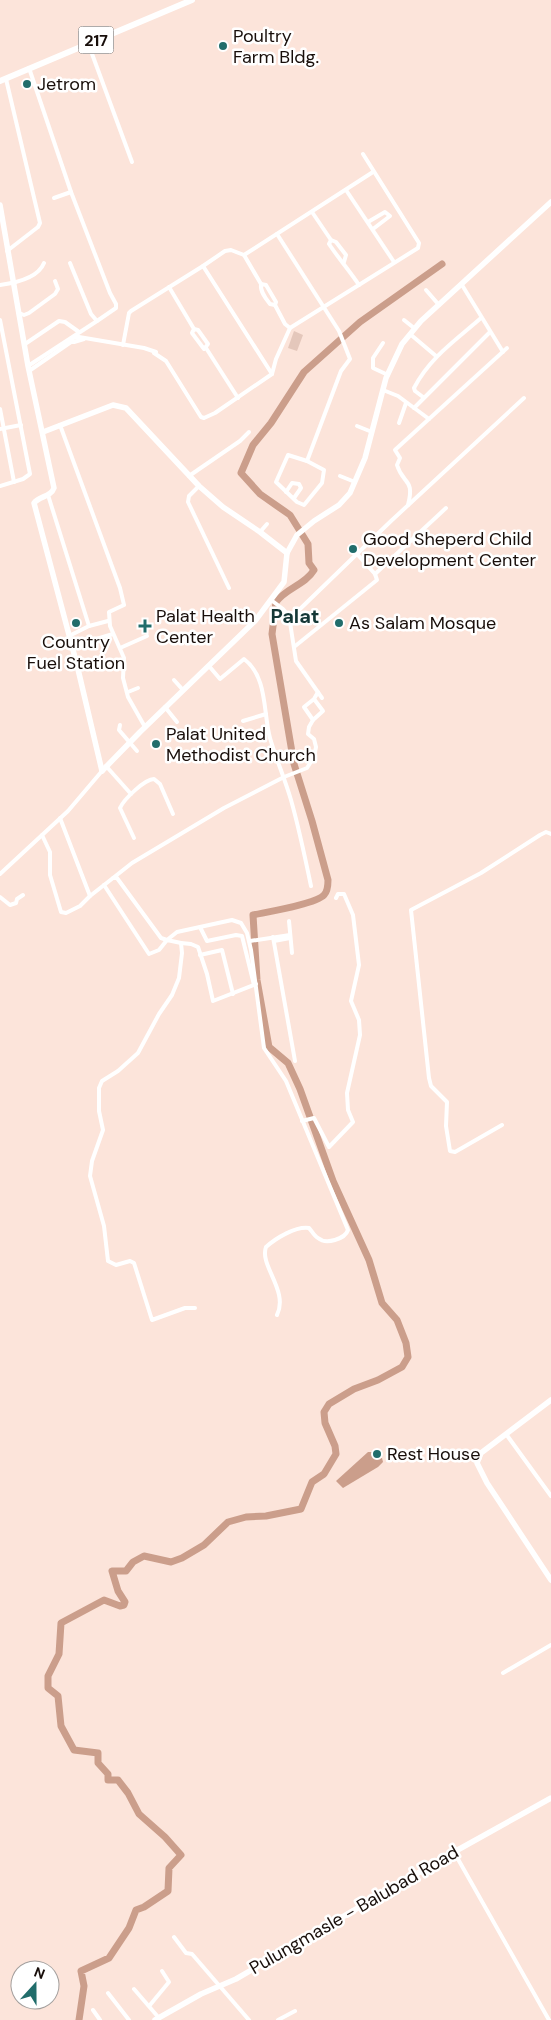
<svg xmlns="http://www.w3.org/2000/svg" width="551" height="2020" viewBox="0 0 551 2020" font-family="'DM Sans',sans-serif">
<rect width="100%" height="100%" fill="#fce4da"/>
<polygon fill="#e4c7bb" points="294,331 303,335 297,351 288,348"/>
<polygon fill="#cb9e8b" points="368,1452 372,1452 375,1458 382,1458 383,1462 378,1467 343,1488 336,1481"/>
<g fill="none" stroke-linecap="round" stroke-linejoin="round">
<path stroke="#cb9e8b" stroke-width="7" d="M79,2020l5,-34 -3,-15 28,-13 20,-30 7,-18 8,-3 24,-16 1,-23 12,-13 -16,-18 -26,-23 -11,-21 -10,-13h-10v-6l-10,-11v-10l-24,-3 -13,-24 -3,-30 -10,-8v-12l11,-22 2,-31 43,-23 16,6 4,-1 1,-3 -7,-11 -6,-20h14l7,-9 11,-6 27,6 11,-4 22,-13 24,-23 18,-5 20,-1 35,-7 11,-27 12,-8 12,-20 -1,-8 -10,-23 -1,-11 5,-8 25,-15 24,-9 24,-13 6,-10 -2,-14 -9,-23 -15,-17 -13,-43 -36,-79 -33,-92 -12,-26 -19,-16 -12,-67 -4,-65c14,-3 63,-11 71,-20 4,-4 4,-10 4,-15l-16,-59 -18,-57 -22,-130 4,-32c10,-14 29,-17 38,-32l-5,-7 -1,-19 -18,-29 -30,-21 -19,-21 12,-28 18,-22 33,-51 56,-50 82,-58"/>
<g stroke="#fff" stroke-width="4">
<polyline points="88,43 132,162"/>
<polyline points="29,68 71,192 110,293 116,304 116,308 97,321"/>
<polyline points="6,79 40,223 38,227 7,251"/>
<polyline points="346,190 394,262"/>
<polyline points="54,198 71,192"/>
<path d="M312,212l19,28 -2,4c10,15 20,26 30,41"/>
<polyline points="368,222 385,212 390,216 373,229"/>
<polyline points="277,234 339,331 350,359 341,371 307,461"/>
<polyline points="331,240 336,242 346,255 344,262"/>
<polyline points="244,255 373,172"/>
<polyline points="203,266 272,374"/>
<path d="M261,284c-1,8 5,15 9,20l5,1"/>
<path d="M0,285c15,-2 38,-7 44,-22"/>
<polyline points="462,285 503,352"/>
<polyline points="169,287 194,329 198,330 208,344 204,349 192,333 194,329"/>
<polyline points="426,290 439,305"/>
<polyline points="19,313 24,315 29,313 55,294 58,289 55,281"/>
<polyline points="0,320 30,474 23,479 0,486"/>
<polyline points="404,320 414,328"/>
<polyline points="410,334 436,356"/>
<polyline points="71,342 74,342 84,339"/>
<polyline points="383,343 373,358 373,368 388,375"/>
<polyline points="25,344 59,321 65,322 79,332"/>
<polyline points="123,345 129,313 131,311 203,266 225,251 231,250 244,255 261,284 266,285 276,302 275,305 285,324 290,328"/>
<polyline points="206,348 238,398"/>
<polyline points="28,366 97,321 91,314 70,263"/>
<polyline points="29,371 71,342 73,338 79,337 144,348 156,352 154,353 166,361 201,417 204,418 215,413 272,374 276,359 290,328 418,248 419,243 363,154"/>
<polyline points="383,390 398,396 429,419"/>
<path d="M423,397l-8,-6 -1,-3c16,-31 42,-48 67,-70"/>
<polyline points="414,408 490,332"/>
<polyline points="0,409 14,482"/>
<polyline points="399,423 406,403"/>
<polyline points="60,425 120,588 124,605 109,612 110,626 124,658 123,678 128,697 145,727"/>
<polyline points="357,426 372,432"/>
<polyline points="0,429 21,425"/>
<polygon points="288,455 307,461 324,470 322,483 304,505 297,502 276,482"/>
<polyline points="189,476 240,441 249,432"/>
<polyline points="340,476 355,482"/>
<polyline points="199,486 189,496 188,502 229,588"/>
<polyline points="286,492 292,483 299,484 301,488 294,498"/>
<polyline points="48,495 89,626"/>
<path d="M408,505c7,-27 -5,-20 -11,-40l3,-7 -5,-8 1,-1 111,-101"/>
<polyline points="260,532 267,524"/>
<polyline points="375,574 446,508"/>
<polyline points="271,600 283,609 289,616 296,661 322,698"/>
<polyline points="289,616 300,609 391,521 524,398"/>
<polyline points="69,636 89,626 108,621"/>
<polyline points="93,640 113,634"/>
<polyline points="294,647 377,580 375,574 357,554"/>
<polyline points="120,648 147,636"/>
<path d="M209,666l11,13 24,-20c24,18 19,54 26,79 6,21 15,41 21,62 8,28 14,57 20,86"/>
<polyline points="174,680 183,690"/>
<polyline points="128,692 138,688"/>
<polyline points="314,699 323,711 313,720 304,707 314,699 318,692"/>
<polyline points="165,707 177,722"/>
<polyline points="243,721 266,714"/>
<polyline points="120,725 119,730 137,751"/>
<polyline points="106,766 131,794"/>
<path d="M60,818l30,78 23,-18h4l44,60 6,2 10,-8 55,-12 9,3 6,10 4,17 13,98 22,33 62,149c-3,9 -22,15 -30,8 -4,-2 -6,-7 -9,-10 -13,-2 -33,10 -43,19 -7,18 23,44 11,68"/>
<polyline points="42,835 50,852 50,875 61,912 66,913 80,906 90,896"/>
<path d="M134,838l-14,-30c4,-9 25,-29 34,-29l6,5 13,30"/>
<polyline points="0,874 68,811 102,771"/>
<polyline points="113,878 132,863 224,808 284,777 307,768 314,757 316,747 314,739 308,734 309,727 313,720"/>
<polyline points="104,885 149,954 159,950 167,940 181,943 182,953 179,978 172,995 159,1014 138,1053 118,1071 102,1081 99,1088 99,1111 103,1130 92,1161 90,1176 104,1226 108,1261 116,1265 130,1261 134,1263 152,1320 185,1308 195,1308"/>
<polyline points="0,897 10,905 16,903 17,899 23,895"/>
<polyline points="289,921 292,953"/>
<polyline points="200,927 207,941 236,935 242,936 254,985"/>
<polyline points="273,937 295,1061"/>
<polyline points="250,941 290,935"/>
<polyline points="274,941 290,938"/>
<polyline points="181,943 191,944 198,947 207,974 213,1001 256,984"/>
<polyline points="200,955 222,950 233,994"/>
<polyline points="302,1121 314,1118 329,1147 353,1122 348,1110 347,1093 360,1035 359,1020 351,1001 359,965 353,915 344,894 338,894 336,898"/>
<polyline points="502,1125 455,1152 450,1151 446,1126 447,1102 431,1086 429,1078 411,910 481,873 540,835 546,832 551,834"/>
<polyline points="506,1434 551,1496"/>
<polyline points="503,1673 551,1645"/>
<polyline points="454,1852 549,2020"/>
<polyline points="174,1937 186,1953 192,1954 249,2020"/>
<polyline points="134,1989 159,2018"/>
<polyline points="108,1993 129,2020"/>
<polyline points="150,2005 169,1982 162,1971"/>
<polyline points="93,2010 100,2020"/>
<polyline points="278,2020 295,2011"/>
</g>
<g stroke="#fff" stroke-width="5.5">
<path d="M0,205l28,161 26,122c-3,9 -15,8 -20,15l43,162 25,106"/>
<polyline points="43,432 113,405 126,408 199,486 223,507 260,532 287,553"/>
<polyline points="102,771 140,732 255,621 284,582 287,553 297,535 314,521 339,505 350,493 365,458 386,378 402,344 421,321 551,202"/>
<polyline points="551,1400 481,1453 477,1463 487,1483 551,1580"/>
<polyline points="155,2020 201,1994 236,1979 454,1852 551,1798"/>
</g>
<polyline stroke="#fff" stroke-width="6" points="0,81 192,0"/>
</g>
<g fill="#216d6b" stroke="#fff" stroke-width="2">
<circle cx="223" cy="46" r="5"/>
<circle cx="27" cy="84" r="5"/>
<circle cx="353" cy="549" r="5"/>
<circle cx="76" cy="623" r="5"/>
<circle cx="339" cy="623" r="5"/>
<path d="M142.5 618.5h5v5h5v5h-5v5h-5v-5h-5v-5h5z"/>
<circle cx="156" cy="744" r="5"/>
<circle cx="377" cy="1454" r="5"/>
</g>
<g text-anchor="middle" stroke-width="5" stroke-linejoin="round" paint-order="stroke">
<rect fill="#fff" stroke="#5d5654" stroke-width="1" x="78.5" y="26.5" width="35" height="27" rx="4"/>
<g font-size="16" font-weight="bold" fill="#180e0a">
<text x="96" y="46">217</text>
</g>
<g font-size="18" fill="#180e0a" stroke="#fff" text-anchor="start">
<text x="233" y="42">Poultry<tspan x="233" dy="21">Farm Bldg.</tspan></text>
<text x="37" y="90">Jetrom</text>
<text x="363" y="545">Good Sheperd Child<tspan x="363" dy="21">Development Center</tspan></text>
<text x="156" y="622">Palat Health<tspan x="156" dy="21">Center</tspan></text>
<text x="349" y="629">As Salam Mosque</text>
<text x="76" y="648" text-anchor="middle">Country<tspan x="76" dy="21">Fuel Station</tspan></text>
<text x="166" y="740">Palat United<tspan x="166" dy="21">Methodist Church</tspan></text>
<text x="387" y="1460">Rest House</text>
</g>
<g font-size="18" fill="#180e0a" stroke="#fff">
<text transform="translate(354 1910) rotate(-30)" y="6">Pulungmasle - Balubad Road</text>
</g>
<g font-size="20" font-weight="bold" fill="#153837" stroke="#fff">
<text x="295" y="623">Palat</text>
</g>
</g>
<g transform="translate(35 1985) rotate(21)"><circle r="24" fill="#ffffff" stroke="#a39f9d"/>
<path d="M0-4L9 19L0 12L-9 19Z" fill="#216d6b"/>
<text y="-8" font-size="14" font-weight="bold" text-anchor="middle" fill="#180e0a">N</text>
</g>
</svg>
